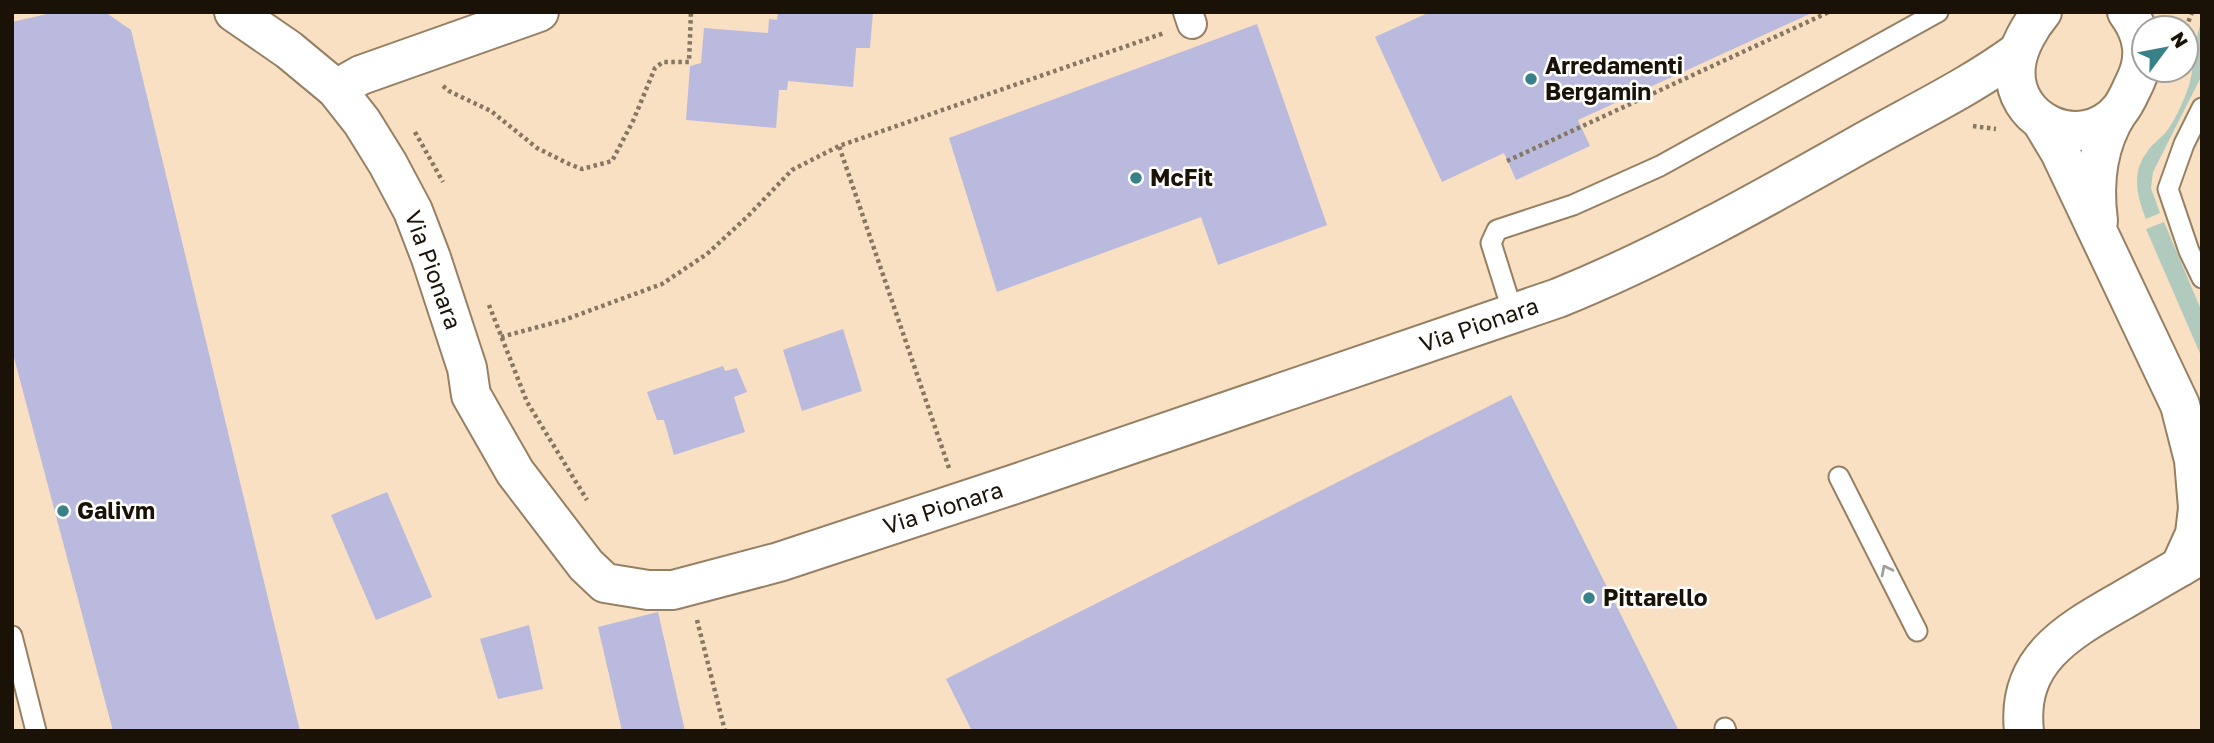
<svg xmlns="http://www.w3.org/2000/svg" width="2214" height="743" viewBox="0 0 2214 743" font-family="'Golos Text',sans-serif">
<rect width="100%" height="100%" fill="#f9e0c2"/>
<g fill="#b1cabe">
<path d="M2202,20v55l-49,97 -2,16 9,25 -14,6c-9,-23 -15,-46 1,-67 5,-8 13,-13 19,-20 8,-10 15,-26 20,-38 10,-24 6,-50 16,-74z"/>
<polygon points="2164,222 2202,312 2202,358 2146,229"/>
</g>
<g fill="#bab9de">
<polygon points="56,12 105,12 131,30 300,731 113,731 12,350 12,22"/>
<polygon points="778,12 873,12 870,48 856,48 853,87 788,81 787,90 779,90 776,128 686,120 690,66 701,63 704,28 768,33 769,19 777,20"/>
<polygon points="1430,12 1814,12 1578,120 1590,146 1516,180 1504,153 1442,182 1375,37"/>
<polygon points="1257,24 1327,225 1218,265 1201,217 997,292 949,138"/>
<polygon points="843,329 862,391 802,411 783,350"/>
<polygon points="723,366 725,371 737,368 747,392 734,397 745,432 674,455 664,420 657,420 647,392"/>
<polygon points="1511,395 1679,731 972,731 946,679"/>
<polygon points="387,492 432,597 376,620 331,515"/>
<polygon points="658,612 685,731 622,731 598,627"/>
<polygon points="529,625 543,689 498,699 480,639"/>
</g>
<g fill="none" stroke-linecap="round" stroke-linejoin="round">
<defs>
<g id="service">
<polyline points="2202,108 2184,144 2168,189 2189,251 2202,278"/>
<polyline points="1513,313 1491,243 1497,230 1573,205 1660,166 1938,12"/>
<polyline points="1839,477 1917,631"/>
<polyline points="12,636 36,731"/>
<polyline points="1725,728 1726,731"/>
</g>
<polyline id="pedestrian" points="1188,12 1192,24"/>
<g id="minor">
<path d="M234,12l55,38 47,39 26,33 26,42 25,47 18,47 36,110 4,27 44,77 71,93 19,18 43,7h25l106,-28 236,-78 543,-186c106,-43 205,-99 304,-155 53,-30 108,-56 157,-92"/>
<path d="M2042,12c-12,14 -24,35 -26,53 -7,57 65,89 103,46 7,-8 11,-19 16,-29 12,-25 9,-47 -8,-70"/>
<polyline points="336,89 361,75 539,12"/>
<polyline points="2042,122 2060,152 2180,405 2194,460 2198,508 2195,534 2180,567"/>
<path d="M2098,221c-5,-38 -1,-76 20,-109"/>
</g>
<path id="tertiary" d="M2024,731c-8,-72 45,-100 99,-131 26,-15 52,-30 79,-46"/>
</defs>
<use href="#service" stroke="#968064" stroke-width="23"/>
<use href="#pedestrian" stroke="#968064" stroke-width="32"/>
<use href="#minor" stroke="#968064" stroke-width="42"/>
<use href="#tertiary" stroke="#968064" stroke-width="42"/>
<g stroke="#867662" stroke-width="4.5" stroke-dasharray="3.5 3.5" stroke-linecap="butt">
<polyline points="2186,28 2192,12"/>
<polyline points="443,86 449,91 491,111 537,148 569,164 582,169 612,161 633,121 655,68 663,62 689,62 691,12"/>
<polyline points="1973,126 1996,129"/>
<polyline points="415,132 443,182"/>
<polyline points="1507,161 1829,12"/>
<polyline points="489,305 527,402 587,500"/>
<polyline points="501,337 564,320 662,284 707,254 747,217 792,170 839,146"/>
<polyline points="949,468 839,146 1164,33"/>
<polyline points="697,620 725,731"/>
</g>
<use href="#service" stroke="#fff" stroke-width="19"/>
<use href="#pedestrian" stroke="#fff" stroke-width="28"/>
<use href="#minor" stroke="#fff" stroke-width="38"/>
<use href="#tertiary" stroke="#fff" stroke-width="38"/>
</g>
<defs><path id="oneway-chevron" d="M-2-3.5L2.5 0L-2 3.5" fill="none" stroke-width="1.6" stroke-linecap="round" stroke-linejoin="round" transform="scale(1.75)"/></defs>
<use stroke="#a3a09c" href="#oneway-chevron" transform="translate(1886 570) rotate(-117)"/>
<g fill="#398188" stroke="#fff" stroke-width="2.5">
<circle cx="1531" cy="79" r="7"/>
<circle cx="1136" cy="178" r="7"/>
<circle cx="63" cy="511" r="7"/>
<circle cx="1589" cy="598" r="7"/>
</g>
<g text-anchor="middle" stroke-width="5" stroke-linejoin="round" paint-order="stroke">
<g font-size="23" font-weight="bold" fill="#1a1207" stroke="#fff" text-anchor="start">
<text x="1545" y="74">Arredamenti<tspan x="1545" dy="26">Bergamin</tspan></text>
<text x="1150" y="186">McFit</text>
<text x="77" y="519">Galivm</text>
<text x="1603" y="606">Pittarello</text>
</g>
<g font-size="23" fill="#1a1207" stroke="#fff">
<text transform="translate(433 270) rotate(70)" y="8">Via Pionara</text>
<text transform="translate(1479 325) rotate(-19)" y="8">Via Pionara</text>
<text transform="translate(943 508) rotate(-18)" y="8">Via Pionara</text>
</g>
</g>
<rect width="2214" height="743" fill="none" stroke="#1a1207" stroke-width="28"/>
<g transform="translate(2165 49) rotate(58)"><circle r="33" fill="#ffffff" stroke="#a3a09c" stroke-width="2"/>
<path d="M0-5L12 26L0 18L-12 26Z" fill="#398188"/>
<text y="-10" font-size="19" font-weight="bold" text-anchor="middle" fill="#1a1207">N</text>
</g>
</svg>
